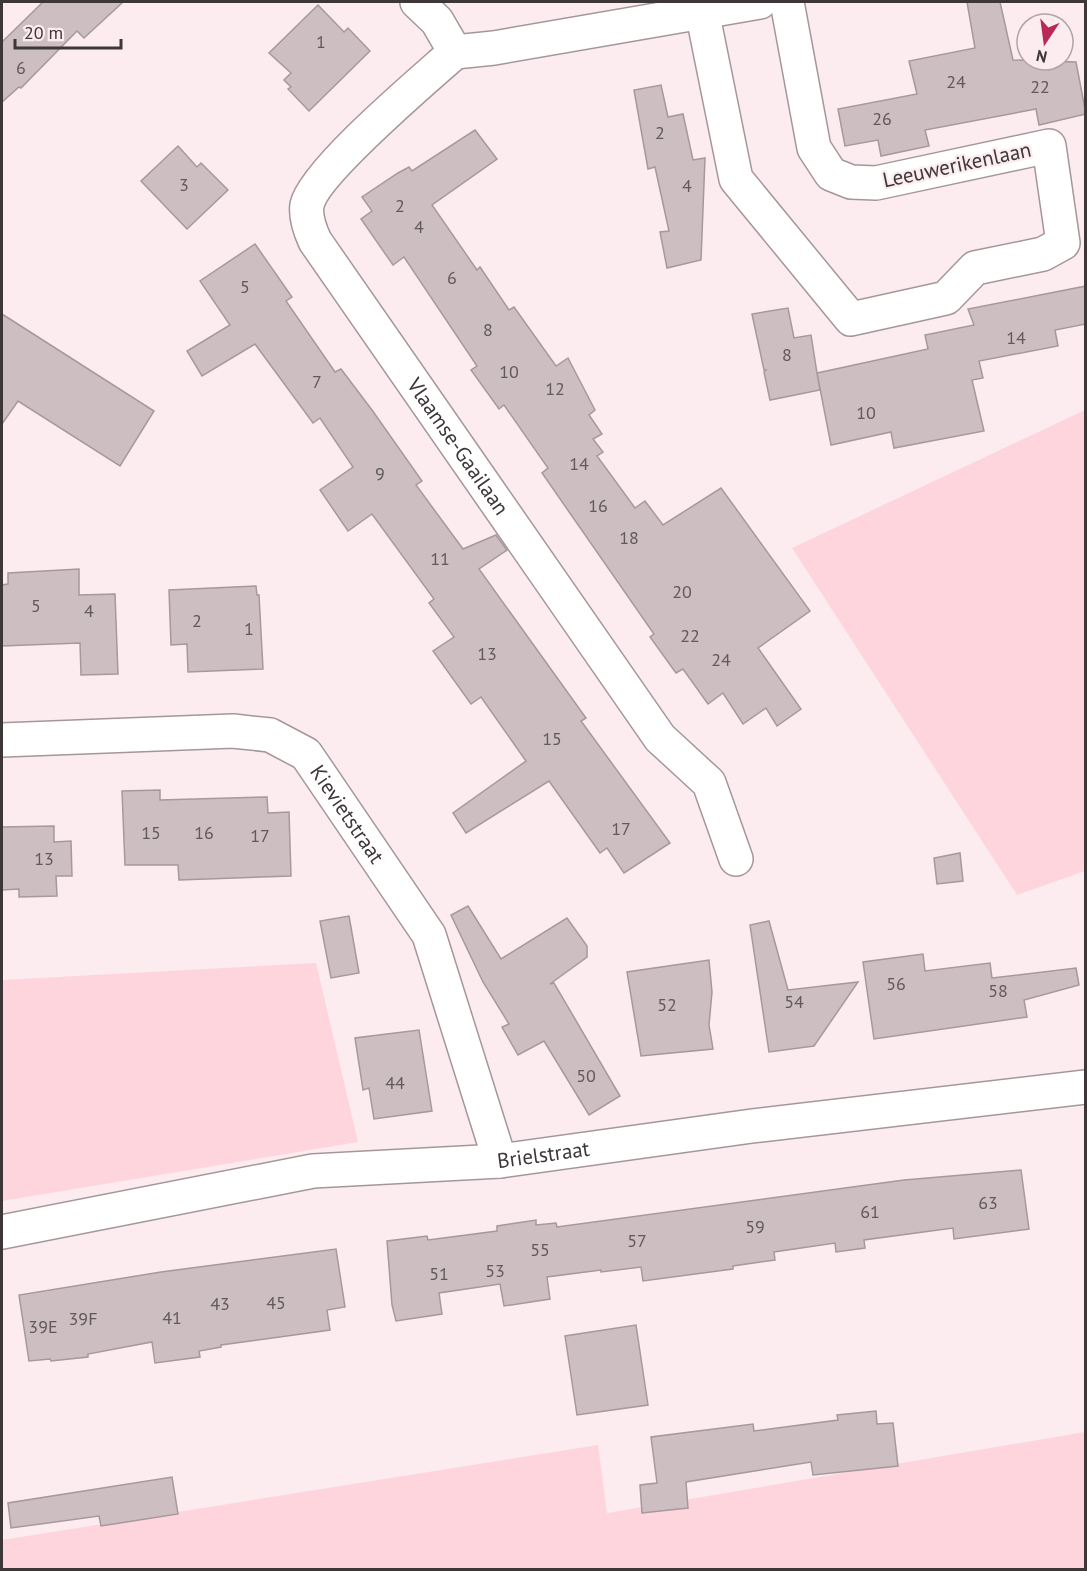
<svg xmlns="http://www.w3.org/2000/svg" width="1087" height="1571" viewBox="0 0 1087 1571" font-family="'PT Sans',sans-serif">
<rect width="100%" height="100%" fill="#fcecef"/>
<g fill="#ffd5dd">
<polygon points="1085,410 1085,871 1017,895 792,548"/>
<polygon points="316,963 358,1142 2,1201 2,980"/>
<polygon points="1085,1432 1085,1569 2,1570 2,1540 598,1445 607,1513"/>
</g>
<g fill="#cdbec1" stroke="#a6989b" stroke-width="1.5">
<polygon points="43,2 123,2 84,38 77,31 21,88 19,87 2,102 2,42"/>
<polygon points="967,2 1000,2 1013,60 1076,62 1086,114 1039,125 1036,109 925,130 929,146 881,156 878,140 845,146 838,109 917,94 909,61 975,48"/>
<polygon points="318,5 344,32 348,28 370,51 309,111 288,89 291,87 284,80 291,73 269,53"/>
<polygon points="661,85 668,117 683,114 693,160 705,158 701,260 667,268 660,232 669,231 655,167 648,169 634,90"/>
<polygon points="475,130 497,159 432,205 477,270 480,267 509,310 514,307 556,366 568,358 595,410 589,415 602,434 593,439 603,452 597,456 635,508 645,501 663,525 721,488 810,611 758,648 801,709 777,726 766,708 743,724 723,693 708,704 683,669 676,673 650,637 654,634 542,473 548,468 504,405 499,409 471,370 477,366 404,257 393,265 361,219 372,211 362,197 398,173 409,167 412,171"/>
<polygon points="178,146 197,167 201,163 228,190 187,229 141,181"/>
<polygon points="255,244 292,297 286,301 335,372 341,369 372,410 422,481 416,485 463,549 496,535 507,550 479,569 586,718 581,721 670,843 624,873 607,848 600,853 549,781 466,833 453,813 526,761 481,697 471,704 433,651 454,637 429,603 434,599 372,514 348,531 320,490 353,467 320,418 313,423 255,344 202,376 187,351 230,325 200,281"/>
<polygon points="1086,286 1086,324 1055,330 1058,346 979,361 983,378 972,380 984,431 894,448 891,432 831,445 817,373 820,390 770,400 764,372 766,370 764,370 752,314 788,308 794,338 811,335 817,373 928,349 925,335 974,325 968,309"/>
<polygon points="2,314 154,411 120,466 18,401 2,424"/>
<polygon points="79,569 79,595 115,594 118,674 81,675 80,643 2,646 2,585 8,584 8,573"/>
<polygon points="256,586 257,595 259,595 263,669 188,672 187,644 171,645 169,590"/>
<polygon points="160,790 160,800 267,797 268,813 289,812 291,876 179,880 178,865 125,865 122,791"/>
<polygon points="54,826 54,842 71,841 72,876 56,876 57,896 19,897 19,889 2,890 2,827"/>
<polygon points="960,853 963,881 937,884 934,858"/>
<polygon points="468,906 501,959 567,918 587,946 587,957 550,984 554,983 620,1096 589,1115 544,1041 518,1055 502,1027 509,1024 483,982 451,915"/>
<polygon points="349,916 359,973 331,978 320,921"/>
<polygon points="769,921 788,990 858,982 814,1046 769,1052 750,925"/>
<polygon points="923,954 925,971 990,963 992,978 1076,968 1079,985 1024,1000 1027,1017 874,1039 863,962"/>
<polygon points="709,960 712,992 709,1025 713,1049 641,1056 627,972"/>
<polygon points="419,1030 432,1111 374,1119 369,1088 363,1090 355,1038"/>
<polygon points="1021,1170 1029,1229 954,1239 953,1228 864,1240 865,1248 836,1252 835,1243 774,1252 775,1260 733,1266 733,1269 643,1281 641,1267 601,1272 601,1270 547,1277 550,1299 504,1306 500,1284 439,1293 442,1314 396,1321 392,1305 387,1241 427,1236 428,1240 497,1231 497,1226 536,1220 536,1225 556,1223 557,1227 904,1180"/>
<polygon points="336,1249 345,1307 327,1310 330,1330 221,1345 221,1347 199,1351 200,1357 155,1363 152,1342 88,1354 88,1357 51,1361 50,1359 29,1361 19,1295 161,1272"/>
<polygon points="636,1325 648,1405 577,1415 565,1336"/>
<polygon points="876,1411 877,1424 893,1423 898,1466 813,1475 811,1462 686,1482 688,1508 642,1513 640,1485 657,1483 651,1437 753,1424 754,1431 838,1420 837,1415"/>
<polygon points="172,1477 178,1514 101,1526 99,1516 11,1528 8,1503"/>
</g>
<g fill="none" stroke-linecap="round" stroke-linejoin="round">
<defs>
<g id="minor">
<polyline points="417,2 437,21 455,52"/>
<polyline points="702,11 736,179 851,319 946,298 975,268 1043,254 1063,243 1049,146 876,183 851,182 831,174 814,148 787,2"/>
<path id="s1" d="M455,52c-30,27 -141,120 -148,153 -2,12 3,25 8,36l345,497 49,45 27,76"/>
<polyline points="455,52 494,48 760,2"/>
<path id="s2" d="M2,740l231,-9 37,4 36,19 123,181 71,226"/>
<path id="s3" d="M2,1232l311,-61 187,-10 252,-35 334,-39"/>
</g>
</defs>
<use href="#minor" stroke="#a59799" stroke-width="36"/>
<use href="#minor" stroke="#fff" stroke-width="33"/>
</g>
<g text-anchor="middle" stroke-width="4.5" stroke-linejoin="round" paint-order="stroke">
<g font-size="18" fill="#61595a">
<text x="321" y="48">1</text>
<text x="21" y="74">6</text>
<text x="956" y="88">24</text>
<text x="1040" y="93">22</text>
<text x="882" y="125">26</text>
<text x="660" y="139">2</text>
<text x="184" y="191">3</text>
<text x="687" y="192">4</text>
<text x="400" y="212">2</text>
<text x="419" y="233">4</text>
<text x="452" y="284">6</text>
<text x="245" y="293">5</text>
<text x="488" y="336">8</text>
<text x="1016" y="344">14</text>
<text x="787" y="361">8</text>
<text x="509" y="378">10</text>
<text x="317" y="388">7</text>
<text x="555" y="395">12</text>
<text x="866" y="419">10</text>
<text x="579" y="470">14</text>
<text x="380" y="480">9</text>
<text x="598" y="512">16</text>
<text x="629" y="544">18</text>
<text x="440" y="565">11</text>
<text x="682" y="598">20</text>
<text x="36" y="612">5</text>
<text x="89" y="617">4</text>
<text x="197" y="627">2</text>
<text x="249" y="635">1</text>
<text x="690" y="642">22</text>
<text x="487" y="660">13</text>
<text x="721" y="666">24</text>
<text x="552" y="745">15</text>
<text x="621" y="835">17</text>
<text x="151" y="839">15</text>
<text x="204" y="839">16</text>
<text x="260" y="842">17</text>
<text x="44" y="865">13</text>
<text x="896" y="990">56</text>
<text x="998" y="997">58</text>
<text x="794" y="1008">54</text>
<text x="667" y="1011">52</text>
<text x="586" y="1082">50</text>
<text x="395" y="1089">44</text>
<text x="988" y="1209">63</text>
<text x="870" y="1218">61</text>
<text x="755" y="1233">59</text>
<text x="637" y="1247">57</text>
<text x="540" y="1256">55</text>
<text x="495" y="1277">53</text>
<text x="439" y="1280">51</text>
<text x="276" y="1309">45</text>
<text x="220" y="1310">43</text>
<text x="172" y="1324">41</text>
<text x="83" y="1325">39F</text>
<text x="43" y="1333">39E</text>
</g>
<g font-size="21" fill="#3d3738" stroke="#fcecef">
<text transform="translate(957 165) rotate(-12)" y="7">Leeuwerikenlaan</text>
<text dy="7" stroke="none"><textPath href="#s1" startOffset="502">Vlaamse-Gaailaan</textPath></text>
<text dy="7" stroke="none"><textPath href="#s2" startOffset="382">Kievietstraat</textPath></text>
<text dy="7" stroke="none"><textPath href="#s3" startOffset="548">Brielstraat</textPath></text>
</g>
</g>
<rect width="1087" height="1571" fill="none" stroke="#3d3738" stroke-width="6"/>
<g transform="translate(1045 42) rotate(193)"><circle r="28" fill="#fcecef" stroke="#b0a4a6" stroke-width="1.5"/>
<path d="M0-4.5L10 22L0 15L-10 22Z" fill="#b8295a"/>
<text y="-9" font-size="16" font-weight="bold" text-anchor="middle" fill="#3d3738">N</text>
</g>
<path d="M15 39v9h106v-9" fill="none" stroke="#3d3738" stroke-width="3"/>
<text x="24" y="39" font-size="18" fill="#3d3738" stroke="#fcecef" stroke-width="4.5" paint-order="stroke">20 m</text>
</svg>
